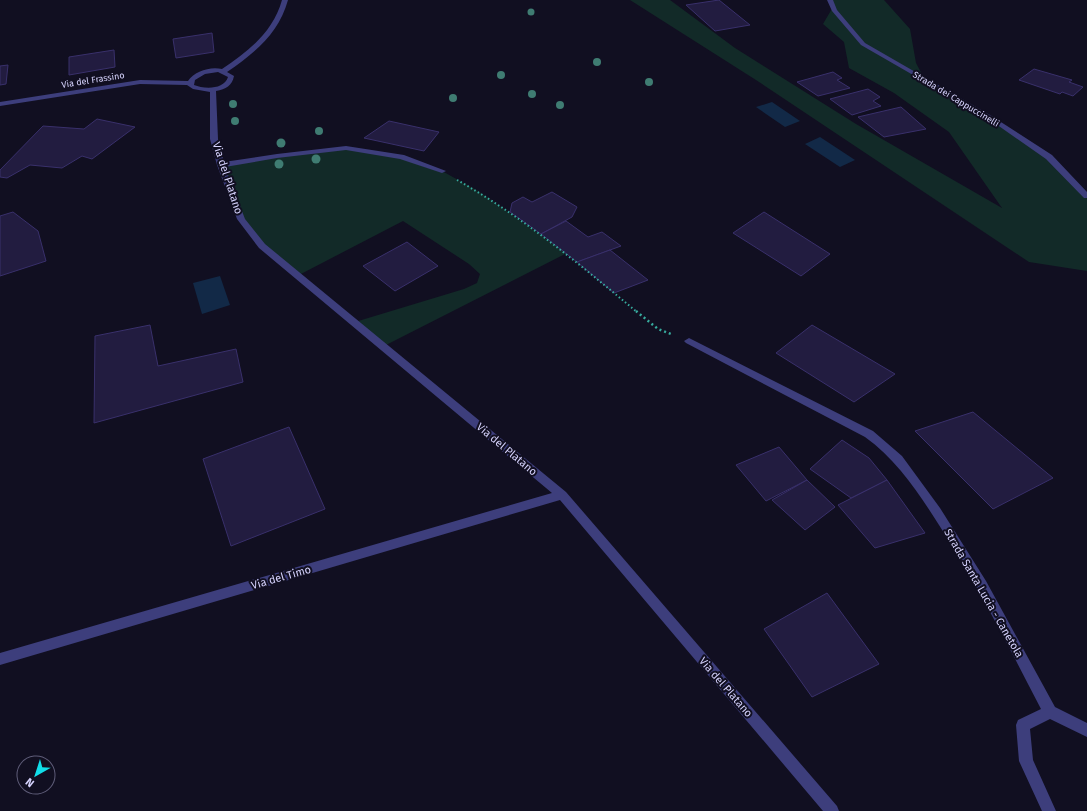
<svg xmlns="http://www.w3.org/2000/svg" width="1087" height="811" viewBox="0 0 1087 811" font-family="'Fira Sans',sans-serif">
<rect width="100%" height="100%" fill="#110f21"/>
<g fill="#122a28">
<polygon points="630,0 670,0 735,48 856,124 1002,208 949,132 894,93 849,68 844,42 823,24 833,7 830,0 884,0 910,29 916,63 925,80 988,116 1049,157 1082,190 1087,199 1087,271 1029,262 756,80"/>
<polygon points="346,148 401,157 425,167 442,171 478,191 567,253 384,346 355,322 464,289 477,283 480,274 469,264 403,221 297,276 262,246 241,219 221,165"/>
</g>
<g fill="#122947">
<polygon points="772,102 800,121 785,127 756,107"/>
<polygon points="820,137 855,160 840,167 805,144"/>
<polygon points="220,276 230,305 202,314 193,283"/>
</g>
<g fill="#221c40" stroke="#39306b">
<polygon points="719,0 750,25 715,31 686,5"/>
<polygon points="212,33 214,52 176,58 173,39"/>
<polygon points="114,50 115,67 69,75 69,57"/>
<polygon points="8,65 6,84 0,85 0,66"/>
<polygon points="1034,69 1072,80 1069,82 1083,87 1073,96 1062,92 1060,94 1019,80"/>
<polygon points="833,72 842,78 837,80 850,88 818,96 797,82"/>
<polygon points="868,89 880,97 873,101 881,106 852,115 830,99"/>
<polygon points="901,107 926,129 884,137 858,117"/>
<polygon points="97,119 135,127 92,159 82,156 62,168 30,165 7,178 0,177 0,170 43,126 84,129"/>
<polygon points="389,121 439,132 424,151 364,138"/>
<polygon points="552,192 577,207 572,217 541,234 510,212 512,203 523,197 532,202"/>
<polygon points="13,212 38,231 46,261 0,276 0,216"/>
<polygon points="764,212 830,254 801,276 733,233"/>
<polygon points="566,221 588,237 602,232 621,246 577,262 541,234"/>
<polygon points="407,242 438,266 395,291 363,266"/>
<polygon points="610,250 648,280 614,293 577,262"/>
<polygon points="150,325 158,366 236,349 243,382 94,423 95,336"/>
<polygon points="812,325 895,374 854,402 776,353"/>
<polygon points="973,412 1053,478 993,509 915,431"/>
<polygon points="289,427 325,509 231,546 203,459"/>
<polygon points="842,440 869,458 887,480 851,498 810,469"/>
<polygon points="779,447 807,480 766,501 736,465"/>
<polygon points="807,480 835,507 805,530 772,500"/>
<polygon points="887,480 925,533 875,548 838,505"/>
<polygon points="827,593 879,664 812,697 764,629"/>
</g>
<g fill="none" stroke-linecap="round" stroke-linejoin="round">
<path stroke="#37ab9e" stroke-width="2" stroke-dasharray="1.5 2.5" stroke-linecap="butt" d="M457,180c66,37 122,84 180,132"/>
<polyline stroke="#37ab9e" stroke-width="2.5" stroke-dasharray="2 3" stroke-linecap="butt" points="636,311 658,329 671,334"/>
<g fill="#3d3e7c" fill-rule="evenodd">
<path d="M282,0h6c-9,33 -33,53 -61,72l7,4c-2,10 -8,13 -18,15l2,48 6,23 53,-8 69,-8 58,9 42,16 -4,2 -42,-14 -54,-9 -69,8 -52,9 20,52 20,25 301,248 271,314 2,5h-16l-263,-311 -560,165v-12l552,-160 -293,-245 -22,-29 -20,-54 -7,-26v-47l-17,-3 -6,-4 -47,-1 -140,22v-4l140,-22 48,1c6,-10 23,-15 34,-12 27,-18 51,-37 60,-69zM218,72l10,5c-4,13 -24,12 -34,8l1,-5 10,-6z"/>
<polygon points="827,0 833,0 837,10 865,43 990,115 1052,155 1087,192 1087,198 1084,198 1046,159 986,117 861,45 832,11"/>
<path d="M689,338l184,93 29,25 38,52 46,73 69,126 32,16v14l-37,-18 -20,10 3,31 23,51h-14l-23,-50 -3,-36 2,-5 23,-11c-32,-62 -64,-125 -102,-184 -21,-33 -42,-65 -74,-88l-179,-94 -2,-2z"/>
</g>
</g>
<g fill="#3f7c72">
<circle cx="531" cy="12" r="3.5"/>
<circle cx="597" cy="62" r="4"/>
<circle cx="501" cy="75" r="4"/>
<circle cx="649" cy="82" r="4"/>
<circle cx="532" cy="94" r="4"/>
<circle cx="453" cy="98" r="4"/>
<circle cx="233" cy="104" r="4"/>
<circle cx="560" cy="105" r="4"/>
<circle cx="235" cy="121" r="4"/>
<circle cx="319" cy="131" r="4"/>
<circle cx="281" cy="143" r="4.5"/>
<circle cx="316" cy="159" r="4.5"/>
<circle cx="279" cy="164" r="4.5"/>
</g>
<g text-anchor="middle" stroke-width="4" stroke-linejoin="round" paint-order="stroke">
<g font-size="9" fill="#d5d2fc" stroke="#110f21">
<text transform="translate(93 80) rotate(-9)" y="3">Via del Frassino</text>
<text transform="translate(956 99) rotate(31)" y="3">Strada dei Cappuccinelli</text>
</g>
<g font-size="11" fill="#d5d2fc" stroke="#110f21">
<text transform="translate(228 178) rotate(72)" y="4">Via del Platano</text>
<text transform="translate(507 449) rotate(40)" y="4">Via del Platano</text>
<text transform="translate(281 577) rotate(-16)" y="4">Via del Timo</text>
<text transform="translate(984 593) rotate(60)" y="4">Strada Santa Lucia - Canetola</text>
<text transform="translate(726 687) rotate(49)" y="4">Via del Platano</text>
</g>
</g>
<g transform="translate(36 775) rotate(219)"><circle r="19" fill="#110f21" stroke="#5f5d79"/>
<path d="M0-3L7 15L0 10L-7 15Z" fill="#11dde9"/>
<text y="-6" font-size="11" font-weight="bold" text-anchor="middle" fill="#d5d2fc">N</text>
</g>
</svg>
